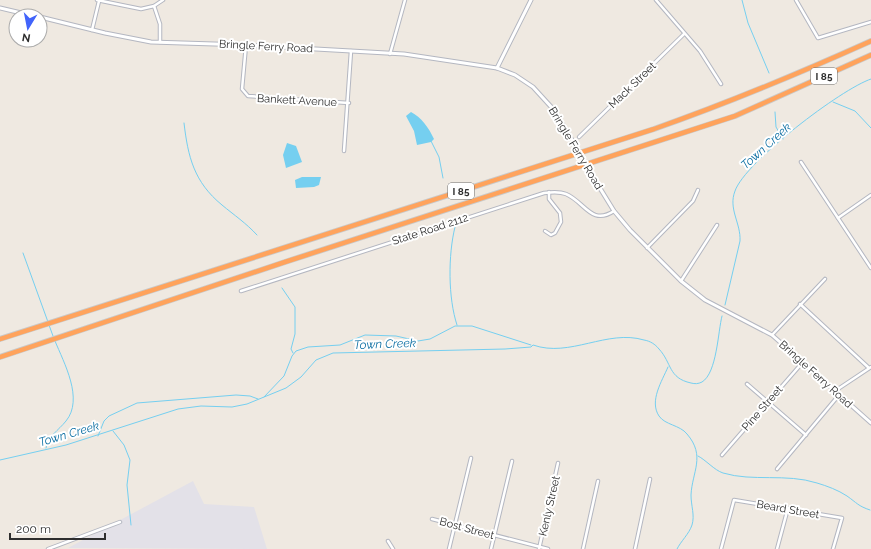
<svg xmlns="http://www.w3.org/2000/svg" width="871" height="549" viewBox="0 0 871 549" font-family="Raleway,sans-serif">
<rect width="100%" height="100%" fill="#efe9e1"/>
<polygon fill="#e3e1e8" points="193,481 204,504 254,507 267,549 68,548"/>
<g fill="#75cff0">
<path d="M411,112c10,5 18,16 23,27l-3,3 -14,3 -3,-14 -8,-15z"/>
<polygon points="287,143 296,146 302,162 286,168 283,155"/>
<polygon points="302,177 321,177 319,185 314,187 296,188 295,180"/>
</g>
<g fill="none" stroke-linecap="round" stroke-linejoin="round">
<g stroke="#75cff0" stroke-width="1">
<polyline points="742,0 748,23 769,73"/>
<polyline points="833,102 855,111 871,128"/>
<polyline points="775,112 776,127 783,139"/>
<path d="M184,123c4,34 10,59 38,82 12,10 24,18 35,30"/>
<polyline points="431,141 439,157 443,178"/>
<path d="M455,227c-7,28 -7,71 2,98"/>
<polyline points="23,253 48,322"/>
<polyline points="282,288 295,307 295,334 291,349 293,353"/>
<path d="M725,305l15,-64c1,-18 -12,-32 -5,-50 10,-29 106,-102 136,-112"/>
<polyline points="49,325 53,336"/>
<path d="M668,367c-6,14 -19,34 -9,49 6,9 21,9 28,18 19,22 5,38 4,61 0,11 4,20 1,30 -3,9 -11,16 -15,24"/>
<polyline points="264,397 284,376 292,356 296,351 308,347 340,345 365,335 396,336 418,341 430,339 455,326 472,326 531,345"/>
<polyline points="113,431 124,445 130,460 127,485 131,525"/>
<polyline points="98,436 104,421 109,416 137,403 236,395 250,396 258,399"/>
<path d="M46,448c3,-13 12,-17 20,-27 18,-22 -2,-58 -11,-80"/>
<path d="M698,456c8,4 16,14 25,17 30,9 63,0 94,10 10,3 21,7 30,13 10,7 11,10 23,14"/>
<path d="M0,460l66,-15 112,-36 23,-3 31,1 15,-3 39,-16 15,-11 15,-17 17,-7 172,-4 26,-2 2,-2c37,13 74,-16 111,-5 6,1 11,4 15,9 13,14 9,29 32,34 4,1 7,1 11,-1 15,-9 16,-51 20,-66"/>
</g>
<defs>
<g id="minor">
<polyline points="97,0 141,9 154,6 163,0"/>
<polyline points="656,0 700,51 721,84"/>
<polyline points="796,0 818,38 871,22"/>
<polyline points="154,6 160,24 160,42"/>
<polyline points="92,30 99,1"/>
<polyline points="246,45 242,89 248,96 349,103"/>
<polyline points="390,54 405,0"/>
<polyline points="579,137 684,34"/>
<polyline points="344,151 351,51"/>
<polyline points="801,162 871,268"/>
<polyline points="838,218 871,195"/>
<polyline points="545,231 551,235 555,233 561,222 560,213 549,199 549,192"/>
<polyline points="647,248 693,201 698,190"/>
<polyline points="681,281 717,225"/>
<path d="M241,291l303,-98c7,-1 15,-2 22,1 19,8 25,32 48,17"/>
<polyline points="800,304 869,368"/>
<polyline points="772,335 825,279"/>
<polyline points="747,384 806,435"/>
<polyline points="835,391 871,367"/>
<polyline points="722,455 803,362"/>
<polyline points="777,469 839,395"/>
<polyline points="432,519 548,549"/>
<polyline points="388,541 393,549"/>
<polyline points="48,549 120,522"/>
<polyline points="449,549 471,458"/>
<polyline points="491,549 512,461"/>
<polyline points="539,549 558,463"/>
<polyline points="583,549 598,481"/>
<polyline points="635,549 650,479"/>
<polyline points="721,549 734,500 842,518 833,549"/>
<polyline points="777,549 788,508"/>
</g>
<g id="tertiary">
<polyline points="0,8 34,16"/>
<polyline points="40,17 105,33 151,42 246,45 404,54 497,68 515,75 533,87 554,110 575,145"/>
<polyline points="497,68 531,0"/>
<polyline points="590,172 614,211 630,230 681,281 705,300 772,335 871,423"/>
</g>
<g id="motorway">
<path d="M0,339l654,-210c74,-26 146,-56 217,-88"/>
<polyline points="0,357 285,262 735,116 871,55"/>
</g>
</defs>
<use href="#minor" stroke="#b4b7c1" stroke-width="4.5"/>
<use href="#tertiary" stroke="#b4b7c1" stroke-width="5"/>
<use href="#motorway" stroke="#c9c9c9" stroke-width="6"/>
<use href="#minor" stroke="#fff" stroke-width="2.5"/>
<use href="#tertiary" stroke="#fff" stroke-width="3"/>
<use href="#motorway" stroke="#ffa35c" stroke-width="4.5"/>
<defs>
<polyline id="tertiary-bridge" points="575,145 590,172"/>
</defs>
<use href="#tertiary-bridge" stroke="#b4b7c1" stroke-width="5" stroke-linecap="butt"/>
<use href="#tertiary-bridge" stroke="#fff" stroke-width="3"/>
</g>
<g text-anchor="middle" stroke-width="4" stroke-linejoin="round" paint-order="stroke">
<g fill="#fff" stroke="#6d6d6d" stroke-width="1">
<rect x="811" y="68" width="26" height="16" rx="3"/>
<rect x="448" y="183" width="26" height="16" rx="3"/>
</g>
<g font-size="10" font-weight="bold" fill="#2e2e2e">
<text x="824" y="80">I 85</text>
<text x="461" y="195">I 85</text>
</g>
<g font-size="11" fill="#2e2e2e" stroke="#fff">
<text transform="translate(266 46) rotate(3)" y="4">Bringle Ferry Road</text>
<text transform="translate(632 85) rotate(-44)" y="4">Mack Street</text>
<text transform="translate(297 100) rotate(3)" y="4">Bankett Avenue</text>
<text transform="translate(576 148) rotate(59)" y="4">Bringle Ferry Road</text>
<text transform="translate(430 229) rotate(-18)" y="4">State Road 2112</text>
<text transform="translate(816 374) rotate(42)" y="4">Bringle Ferry Road</text>
<text transform="translate(762 408) rotate(-49)" y="4">Pine Street</text>
<text transform="translate(549 506) rotate(-77)" y="4">Kenly Street</text>
<text transform="translate(788 509) rotate(10)" y="4">Beard Street</text>
<text transform="translate(467 528) rotate(15)" y="4">Bost Street</text>
</g>
<g font-size="12" font-style="italic" fill="#0d6fa3" stroke="#fff">
<text transform="translate(766 146) rotate(-42)" y="4">Town Creek</text>
<text transform="translate(385 344) rotate(-2)" y="4">Town Creek</text>
<text transform="translate(69 434) rotate(-16)" y="4">Town Creek</text>
</g>
</g>
<g transform="translate(28 28) rotate(190)"><circle r="19" fill="#ffffff" stroke="#ababab"/>
<path d="M0-3L7 15L0 10L-7 15Z" fill="#4264fb"/>
<text y="-6" font-size="11" font-weight="bold" text-anchor="middle" fill="#2e2e2e">N</text>
</g>
<path d="M10 533v6h95v-6" fill="none" stroke="#2e2e2e" stroke-width="2"/>
<text x="16" y="533" font-size="12" fill="#2e2e2e" stroke="#ffffff" stroke-width="3" paint-order="stroke">200 m</text>
</svg>
